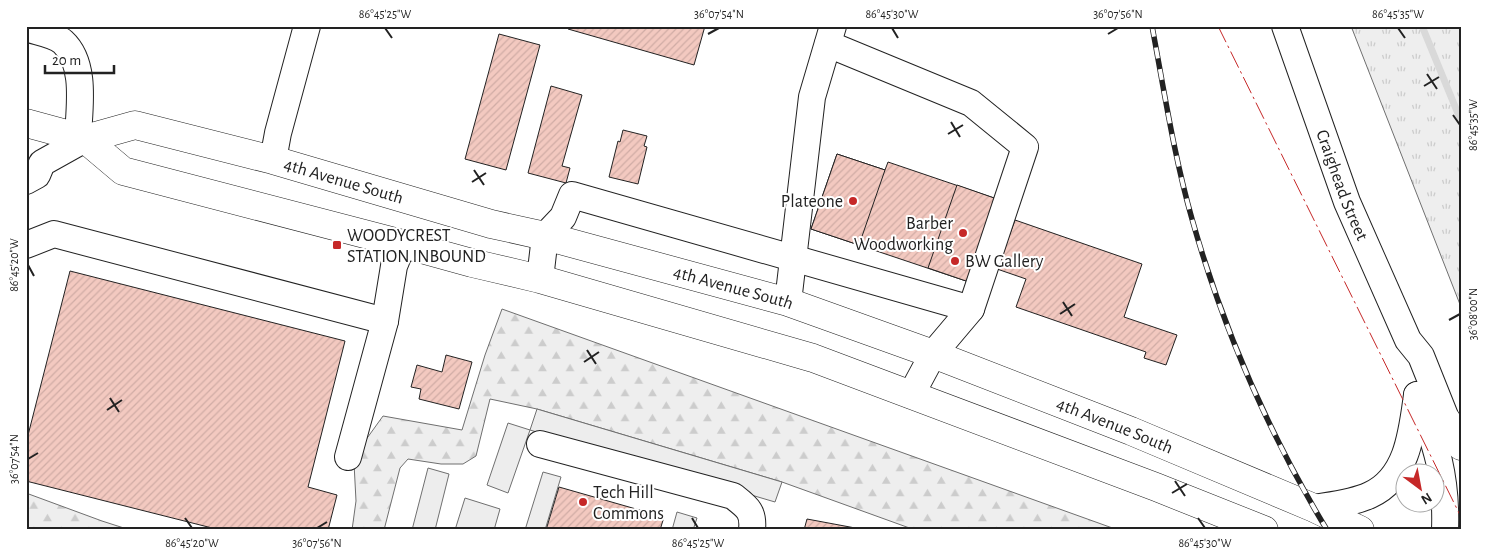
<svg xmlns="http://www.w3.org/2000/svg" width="1487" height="556" viewBox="0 0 1487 556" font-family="'Alegreya Sans',sans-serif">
<defs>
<pattern id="grass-tufts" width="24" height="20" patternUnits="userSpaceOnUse" patternTransform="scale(1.25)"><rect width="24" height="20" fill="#eee"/><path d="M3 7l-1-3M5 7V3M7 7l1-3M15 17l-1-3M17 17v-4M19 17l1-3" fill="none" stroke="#ccc"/></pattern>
<pattern id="forest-firs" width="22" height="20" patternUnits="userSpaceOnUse" patternTransform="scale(1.25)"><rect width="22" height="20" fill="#eee"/><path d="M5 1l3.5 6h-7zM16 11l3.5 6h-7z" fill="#ccc"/></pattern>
<pattern id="building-hatch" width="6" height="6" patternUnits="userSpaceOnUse" patternTransform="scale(1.25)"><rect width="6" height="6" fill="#f3c9c0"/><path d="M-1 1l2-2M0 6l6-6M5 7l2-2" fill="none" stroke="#d0aca5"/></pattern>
</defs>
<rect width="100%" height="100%" fill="#fff"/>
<polygon fill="url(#grass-tufts)" stroke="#6f6f6f" points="1351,26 1461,26 1461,307"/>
<g fill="url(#forest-firs)" stroke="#6f6f6f">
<polygon points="502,309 1118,530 915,530 782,482 537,409 490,399 476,456 463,464 441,464 408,459 400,468 384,530 352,530 356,501 354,463 365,441 383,416 462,430 485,355"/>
<polygon points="26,493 102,521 130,530 26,530"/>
</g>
<g fill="#ededed" stroke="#6f6f6f">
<polygon points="537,409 782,482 775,502 530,430 508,493 487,485 508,423 530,430"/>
<polygon points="428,468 449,474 435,530 412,530"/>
<polygon points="543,472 561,477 545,530 525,530"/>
<polygon points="465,498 500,509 494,530 455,530"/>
<polygon points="677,512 697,518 693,530 672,530"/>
</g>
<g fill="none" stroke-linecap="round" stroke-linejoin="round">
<polyline stroke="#d9d9d9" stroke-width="7" points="1422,26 1461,121"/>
</g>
<g fill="url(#building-hatch)" stroke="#222">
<polygon points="569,26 705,26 694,65 568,29"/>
<polygon points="499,34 540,45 506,170 465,159"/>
<polygon points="551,86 582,95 562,166 570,168 566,183 528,173"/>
<polygon points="623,130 647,136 644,146 647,147 638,184 609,177 618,141 620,142"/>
<polygon points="837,154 885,170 888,162 997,199 969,282 811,229"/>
<polygon points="837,154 885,170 859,245 811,229"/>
<polygon points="957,185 997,199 969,282 928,268"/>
<polygon points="1015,220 1142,264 1124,317 1177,335 1166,365 1144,358 1146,352 1016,307 1026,279 997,269"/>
<polygon points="70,271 345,341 308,487 337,495 328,530 220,530 26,481 26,443"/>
<polygon points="446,355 472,362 459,409 419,399 421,389 411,387 417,365 442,372"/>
<polygon points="559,487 664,517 660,530 546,530"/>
<polygon points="807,519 866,530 804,530"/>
</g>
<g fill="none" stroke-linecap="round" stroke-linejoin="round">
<defs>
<g id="minor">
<path id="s1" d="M1285,26l62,176 61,138 13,16 34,85"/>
<path d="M26,28c11,4 28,6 37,14 24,22 16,67 15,95"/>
<polyline points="828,44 971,103 1025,147 971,309 933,354 911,395"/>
<polyline points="273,160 278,133 307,26"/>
<polyline points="26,181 37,175 42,163 85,139"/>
<polyline points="26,245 54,234 385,321"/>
<polyline points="540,279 545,236 563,217 572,195 971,309"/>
<polyline points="788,302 812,97 833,26"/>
<path d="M1417,395c19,48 30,82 28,135"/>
<path d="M540,444l193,52c14,11 21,15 19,34"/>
<polyline points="348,457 385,321 394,266 403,244"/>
<path d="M1314,508c18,-3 39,-5 56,-13 38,-17 42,-64 47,-100"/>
</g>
<g id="major">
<polyline points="26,123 85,139 123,171 403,244 472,263 540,279 813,358 1156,487 1264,530"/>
<path id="s2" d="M85,139l50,-14 138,35 218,64 54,12 243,66 145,52 198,77 183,77 46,22"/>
<polyline points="1447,421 1461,446"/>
</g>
</defs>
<use href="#minor" stroke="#222" stroke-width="28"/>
<use href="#major" stroke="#222" stroke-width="29"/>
<use href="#minor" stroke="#fff" stroke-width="26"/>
<use href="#major" stroke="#fff" stroke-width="28"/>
<defs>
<path id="rail" d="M1152,26c12,64 22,130 40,193 31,110 76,213 135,311"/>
</defs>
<use href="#rail" stroke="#222" stroke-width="5.5"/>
<use href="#rail" stroke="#fff" stroke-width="4" stroke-dasharray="11" stroke-linecap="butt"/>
<polyline stroke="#c62828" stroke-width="1" stroke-dasharray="18 4 2.5 4" stroke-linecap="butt" points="1218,26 1461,517"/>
</g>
<path fill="none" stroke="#222" stroke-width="2" d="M385,28l7,10M892,28l6,10M1398,28l7,10M708,34l11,-6M1108,34l10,-6M1427,74l10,15M1424,86l15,-9M1453,115l7,10M951,122l9,15M948,134l15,-9M474,170l10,15M472,182l14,-9M28,265l6,11M1063,302l9,14M1060,314l15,-10M1449,320l11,-6M587,350l9,14M584,362l15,-10M110,398l9,14M107,410l15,-10M28,459l10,-6M1175,481l10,15M1172,493l15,-9M185,518l7,10M692,518l6,10M1198,518l7,10M317,528l10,-6"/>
<g fill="#c62828" stroke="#fff" stroke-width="2">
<circle cx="853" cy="201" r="5"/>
<circle cx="963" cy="233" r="5"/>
<rect x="332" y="240" width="10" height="10" rx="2.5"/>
<circle cx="955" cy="261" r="5"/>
<circle cx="583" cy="502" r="5"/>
</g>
<g text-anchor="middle" stroke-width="4" stroke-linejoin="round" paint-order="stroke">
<g font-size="18" fill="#222" stroke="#fff">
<text dy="6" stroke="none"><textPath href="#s2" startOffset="268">4th Avenue South</textPath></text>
<text dy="6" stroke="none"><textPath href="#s1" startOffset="169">Craighead Street</textPath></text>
<text dy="6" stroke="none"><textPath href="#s2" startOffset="672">4th Avenue South</textPath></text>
<text dy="6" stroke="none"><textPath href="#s2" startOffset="1078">4th Avenue South</textPath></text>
</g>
<g font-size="18" fill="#222" stroke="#fff" text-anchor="start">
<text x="843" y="207" text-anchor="end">Plateone</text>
<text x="953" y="229" text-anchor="end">Barber<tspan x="953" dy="21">Woodworking</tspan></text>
<text x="347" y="241">WOODYCREST<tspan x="347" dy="21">STATION INBOUND</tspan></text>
<text x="965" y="267">BW Gallery</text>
<text x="593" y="498">Tech Hill<tspan x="593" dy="21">Commons</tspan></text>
</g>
</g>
<rect width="1487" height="556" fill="none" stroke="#ffffff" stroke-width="55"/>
<g transform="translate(1420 488) rotate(148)"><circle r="24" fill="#ffffff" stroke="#a7a7a7"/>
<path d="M0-4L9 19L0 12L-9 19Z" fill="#c62828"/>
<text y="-8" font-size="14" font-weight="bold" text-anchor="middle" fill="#222222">N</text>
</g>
<path d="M45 65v8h69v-8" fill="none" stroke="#222222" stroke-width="2.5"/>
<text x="52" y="65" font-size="15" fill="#222222" stroke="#ffffff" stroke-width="4" paint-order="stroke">20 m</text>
<rect x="28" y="28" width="1432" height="500" fill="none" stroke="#222" stroke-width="2"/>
<g font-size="12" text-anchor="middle" fill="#222">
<text x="385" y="18">86°45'25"W</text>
<text x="719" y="18">36°07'54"N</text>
<text x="892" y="18">86°45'30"W</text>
<text x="1118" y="18">36°07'56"N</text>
<text x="1398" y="18">86°45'35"W</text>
<text transform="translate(1473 125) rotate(-90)" y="4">86°45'35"W</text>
<text transform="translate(14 265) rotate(-90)" y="4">86°45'20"W</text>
<text transform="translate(1473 314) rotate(-90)" y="4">36°08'00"N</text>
<text transform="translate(14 459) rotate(-90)" y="4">36°07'54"N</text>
<text x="192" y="547">86°45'20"W</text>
<text x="317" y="547">36°07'56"N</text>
<text x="698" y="547">86°45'25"W</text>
<text x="1205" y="547">86°45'30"W</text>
</g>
</svg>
